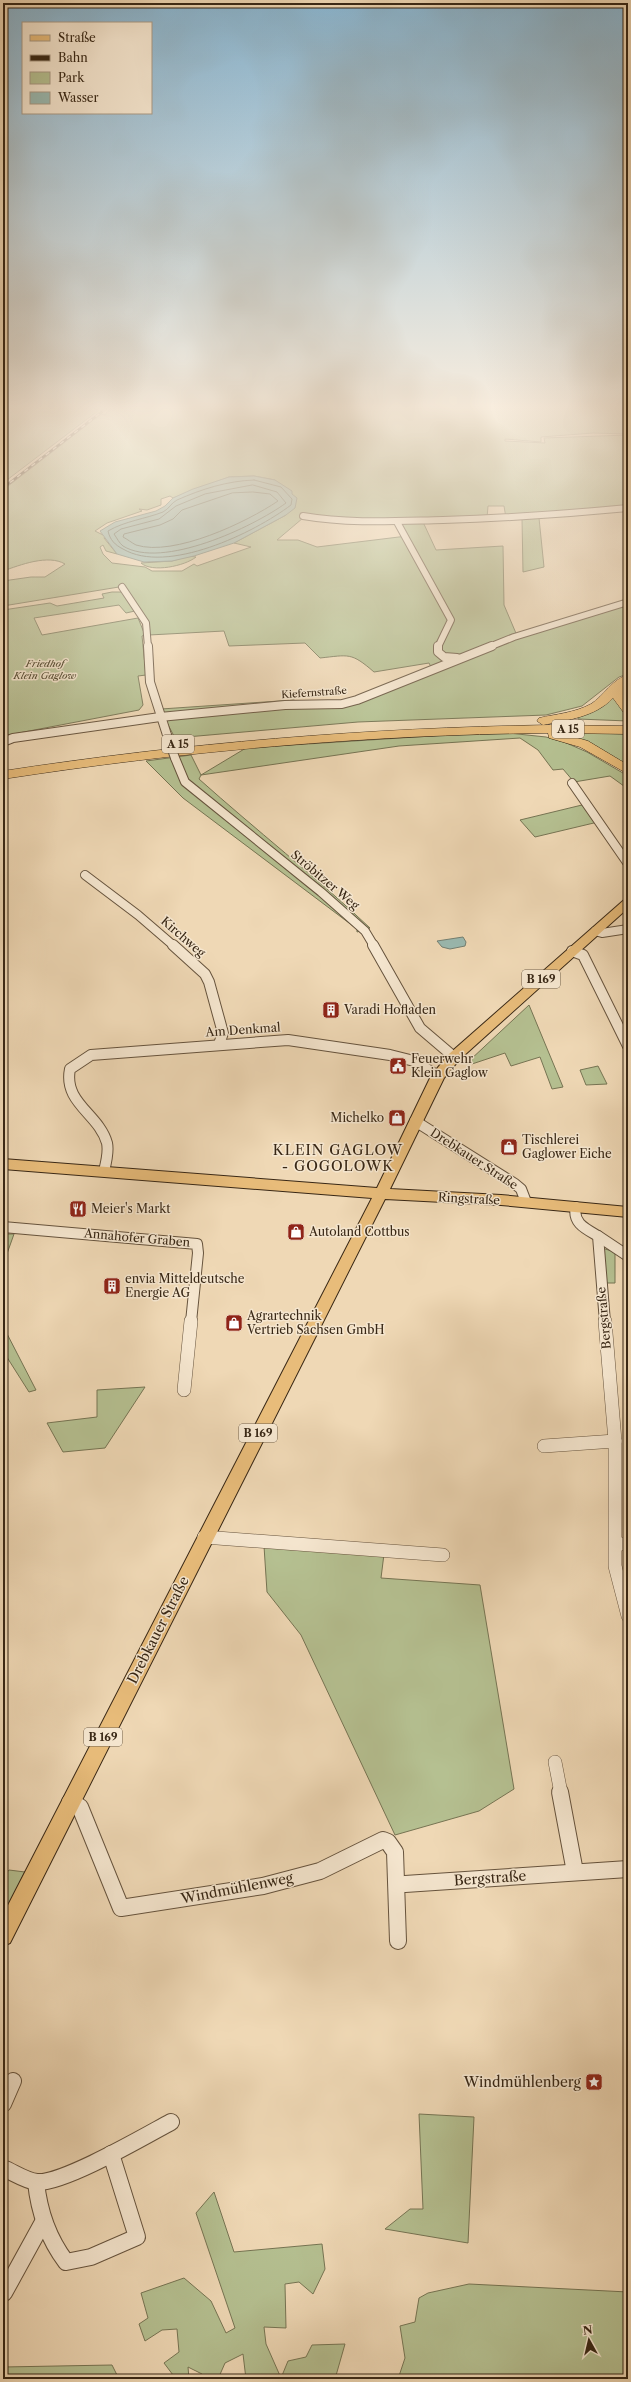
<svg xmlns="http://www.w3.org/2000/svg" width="631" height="2382" viewBox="0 0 631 2382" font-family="'Libre Caslon Text',serif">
<rect width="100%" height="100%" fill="#efd8b5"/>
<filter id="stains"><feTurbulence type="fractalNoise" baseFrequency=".005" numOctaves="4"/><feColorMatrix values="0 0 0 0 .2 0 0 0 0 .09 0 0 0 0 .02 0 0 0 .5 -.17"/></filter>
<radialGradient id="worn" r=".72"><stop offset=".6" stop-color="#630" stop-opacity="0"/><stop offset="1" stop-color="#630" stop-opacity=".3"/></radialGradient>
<g fill="#b5c091" stroke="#767453" fill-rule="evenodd">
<polygon points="3,407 97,407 95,409 99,410 3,483"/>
<path d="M111,407h517v27l-35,-1 -52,4v5l-36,-3v2l40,2 -1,-5 84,-3v72l-122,11 -2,-12h-16l-1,12 -90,3 -94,-3 -26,22h21l19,7 90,-11 -8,-14h24l13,28 67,-4 1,59 14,33 110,-34v70l-9,3 -37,29 -36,9 -188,7 -183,16 -11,-21 178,-13 91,-33 -4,-8 -55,9c-23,-20 -25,-17 -54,-14l-15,-15 -76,3 -5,-15 -75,4 -24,-49 -122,20v-25l28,-4h14l20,-13c-17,-10 -45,1 -62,7v-81l98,-76 4,1zM254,476l21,4 11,35 -52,28 17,4 -54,19 -3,-2 -12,7h-30l-7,-4 -33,-4 -9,-9 -3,-7 3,-2 3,6 11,3 -13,-16 1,-2 -10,-5 12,-8 35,-12 -3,-2 8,1 14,-5v-6l9,-3 3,2 56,-21z"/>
<polygon points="539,518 544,567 523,572 522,519"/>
<path d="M189,556l7,1c-11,9 -44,16 -55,6l31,-2z"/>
<polygon points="112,592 124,592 135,611 126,613 119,605 34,618 42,635 138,618 145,635 142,636 146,675 138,676 143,705 139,710 3,736 3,610 50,603 57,606 104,598 102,594"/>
<polygon points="613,697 628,713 628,721 578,719 578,716"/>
<polygon points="294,700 299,703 164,716 161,709"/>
<path d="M557,732l71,2c0,11 -4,20 -2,31z"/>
<path d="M508,733l38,4 18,5 23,10 41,24v13l-18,-13 -36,6 -11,-13 -10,1 -15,-20 -18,-12 -121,8 -198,29 -2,4c57,51 116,97 171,149l-13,4v-3l-174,-131 -37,-37 45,-6 10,20 45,-27 216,-14z"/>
<polygon points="582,805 598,822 535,837 520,820"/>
<polygon points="529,1005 563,1087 552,1089 540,1057 511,1066 505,1053 472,1064 469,1061"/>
<polygon points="598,1066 607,1084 586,1085 580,1070"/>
<polygon points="3,1234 14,1234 3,1265"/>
<polygon points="602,1248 615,1252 615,1283 604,1283"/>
<polygon points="3,1326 36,1390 29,1392 3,1351"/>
<polygon points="145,1387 105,1448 63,1452 47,1423 97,1417 97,1390"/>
<polygon points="264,1546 384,1554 381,1578 480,1585 514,1789 479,1811 395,1835 301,1635 267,1592"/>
<polygon points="9,1870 25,1872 3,1915 3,1877"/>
<polygon points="419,2114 474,2117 468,2243 385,2229 410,2209 423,2209"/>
<polygon points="214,2192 234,2252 322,2244 325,2269 313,2294 299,2282 285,2284 286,2328 264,2327 266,2344 281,2378 288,2361 306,2357 312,2345 345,2344 335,2379 246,2379 243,2354 225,2363 218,2379 206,2379 202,2374 188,2367 189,2379 176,2379 164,2363 179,2352 177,2329 162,2330 145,2341 139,2324 148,2318 141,2293 184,2278 211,2301 226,2333 235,2328 196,2213"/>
<polygon points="469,2284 628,2292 628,2379 398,2379 405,2358 400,2326 415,2322 419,2298 428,2293"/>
<polygon points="112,2365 119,2379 3,2379 3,2367"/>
</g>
<g fill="#9ab9b0" stroke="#737f72">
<polygon points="254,476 275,480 292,491 292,494 297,498 295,508 286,515 234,543 194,556 172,561 144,562 117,554 100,531 115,522 156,511 165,506 173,498 193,489 229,477"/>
<polygon points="463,937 466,942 465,946 450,949 442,947 437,941"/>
</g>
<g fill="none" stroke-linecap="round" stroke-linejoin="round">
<g stroke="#697062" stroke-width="1">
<path d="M254,480l27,7 11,12 -1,6c-37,28 -124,70 -168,44 -8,-4 -13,-9 -15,-18 17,-10 37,-12 55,-19 6,-3 8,-9 14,-12 25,-11 50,-19 77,-20z"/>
<path d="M253,485l24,7 9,11c-33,24 -124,67 -163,43 -4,-3 -6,-8 -9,-12l7,-5 38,-10 17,-13 29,-12z"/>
<path d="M253,492l17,2 8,7c-31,21 -104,56 -142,44 -4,-2 -9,-6 -13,-8l1,-3 36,-9 13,-6 9,-9 50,-17z"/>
</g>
<defs>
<g id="minor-far4">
<path d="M303,516c47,8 93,5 140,4 62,-2 123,-6 185,-12"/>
<polyline points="397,522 451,620 438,647"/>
<polyline points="122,587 146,623 148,647"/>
<polyline points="489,647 514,637 628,602"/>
</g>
<g id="minor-far3">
<polyline points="148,646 150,682 167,735"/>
<polyline points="438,646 438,652 444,657 457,658"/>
<polyline points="3,742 13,738 160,717 285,705 342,704 357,700 492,646"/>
<polyline points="175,758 185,782 321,892 365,931 374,946"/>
<polyline points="572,783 628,864"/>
<polyline points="85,875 138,915 174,946"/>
<polyline points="595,931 602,933 628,929"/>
</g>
<g id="minor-far2">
<polyline points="173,945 205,974 209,982 223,1033 219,1044"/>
<polyline points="373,945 420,1028 454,1057"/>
<polyline points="572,951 583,955 628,1046"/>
<polyline points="415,1121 515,1184 521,1189 526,1202"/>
<path d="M104,1171c2,-8 5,-19 3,-28 -8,-29 -44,-40 -37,-74l21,-14 197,-15 102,15 24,6 24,15"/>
<path d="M576,1207c-4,16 10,22 22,29l7,86"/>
<polyline points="3,1227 197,1244 198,1253 191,1322"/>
<polyline points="598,1236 628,1256"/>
</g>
<g id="minor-far1">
<polyline points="605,1321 615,1441 615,1566 628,1616"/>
<polyline points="184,1390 191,1321"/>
<polyline points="544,1446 615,1441"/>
<polyline points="204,1537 443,1555"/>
<polyline points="616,1544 628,1544"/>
<polyline points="555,1762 561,1793"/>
</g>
<g id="minor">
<polyline points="560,1792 575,1872"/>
<polyline points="70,1802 80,1807 121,1908 263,1886 320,1871 383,1840 388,1842 395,1852 398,1941"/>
<polyline points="405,1884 628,1869"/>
<polyline points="3,2104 13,2081"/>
<path d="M3,2168c10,4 23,13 34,14 26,2 108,-46 134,-60"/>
<path d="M36,2182c3,30 12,56 30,80l25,-5 46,-20 -26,-83"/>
<polyline points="4,2293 43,2222"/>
</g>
<polygon id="major" points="628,899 628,908 459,1060 444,1078 390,1189 501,1195 628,1207 628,1217 501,1205 385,1199 10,1943 3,1946 3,1915 372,1198 3,1169 3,1159 377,1188 431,1076 449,1054 624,900"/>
<g id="highway">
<path d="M628,675v15l-3,9 3,3v12l-4,-1 -11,-15c-18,19 -45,22 -70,27l-6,-4 2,-3c17,-4 35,-5 52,-14 13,-8 21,-25 37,-29z"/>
<path d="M549,725l79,1v8l-68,-1 28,8 40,24v9l-48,-27 -31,-9 -1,-5c-183,2 -364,18 -545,46v-8c182,-28 363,-43 546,-46z"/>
</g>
</defs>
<use href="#minor-far4" stroke="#66533d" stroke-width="8"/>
<use href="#minor-far3" stroke="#66533d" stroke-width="10"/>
<use href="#minor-far2" stroke="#66533d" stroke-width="12"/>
<use href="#minor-far1" stroke="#66533d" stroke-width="14"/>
<use href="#minor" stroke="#66533d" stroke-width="18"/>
<use href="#major" stroke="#382715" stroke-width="2"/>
<use href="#highway" stroke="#382715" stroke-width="1"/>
<use href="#minor-far4" stroke="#f5e6cf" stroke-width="6"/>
<use href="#minor-far3" stroke="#f5e6cf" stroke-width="8"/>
<use href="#minor-far2" stroke="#f5e6cf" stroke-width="10"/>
<use href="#minor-far1" stroke="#f5e6cf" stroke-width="13"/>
<use href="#minor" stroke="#f5e6cf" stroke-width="16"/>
<use href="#major" fill="#e8bc7a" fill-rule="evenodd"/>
<use href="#highway" fill="#e8bc7a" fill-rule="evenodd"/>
<defs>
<polyline id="rail" points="3,488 108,407"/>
</defs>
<use href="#rail" stroke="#382715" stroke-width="2.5"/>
<use href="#rail" stroke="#f5e6cf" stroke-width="1.5" stroke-dasharray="4.5" stroke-linecap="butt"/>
<defs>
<polyline id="minor-bridge" points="167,735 175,758"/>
</defs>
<use href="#minor-bridge" stroke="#66533d" stroke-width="10" stroke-linecap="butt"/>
<use href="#minor-bridge" stroke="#f5e6cf" stroke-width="8"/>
</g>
<linearGradient id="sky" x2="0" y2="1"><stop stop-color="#89b6d2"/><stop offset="0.55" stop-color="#f8edde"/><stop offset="1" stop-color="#f8edde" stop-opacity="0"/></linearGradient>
<rect width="631" height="741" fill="url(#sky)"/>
<defs>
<symbol id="building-square" viewBox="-11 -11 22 22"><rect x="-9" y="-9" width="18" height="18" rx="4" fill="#8f2418" stroke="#f5e6cf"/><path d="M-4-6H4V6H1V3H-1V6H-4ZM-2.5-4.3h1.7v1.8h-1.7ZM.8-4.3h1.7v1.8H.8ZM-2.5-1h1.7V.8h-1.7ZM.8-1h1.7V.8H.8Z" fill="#fff"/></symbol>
<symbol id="civic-square" viewBox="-11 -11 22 22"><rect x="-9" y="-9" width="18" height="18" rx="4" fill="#8f2418" stroke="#f5e6cf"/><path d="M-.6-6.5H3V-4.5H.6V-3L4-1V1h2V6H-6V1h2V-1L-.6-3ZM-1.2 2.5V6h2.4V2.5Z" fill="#fff"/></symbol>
<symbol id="shop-square" viewBox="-11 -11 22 22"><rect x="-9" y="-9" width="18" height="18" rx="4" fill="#8f2418" stroke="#f5e6cf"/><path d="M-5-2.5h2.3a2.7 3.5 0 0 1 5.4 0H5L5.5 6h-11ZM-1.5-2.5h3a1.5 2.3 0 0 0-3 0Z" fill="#fff"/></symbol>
<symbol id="restaurant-square" viewBox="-11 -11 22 22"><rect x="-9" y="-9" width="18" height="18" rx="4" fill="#8f2418" stroke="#f5e6cf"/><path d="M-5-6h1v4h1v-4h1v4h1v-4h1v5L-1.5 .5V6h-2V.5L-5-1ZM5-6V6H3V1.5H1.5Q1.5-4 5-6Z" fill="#fff"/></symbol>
<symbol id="sight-square" viewBox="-11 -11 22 22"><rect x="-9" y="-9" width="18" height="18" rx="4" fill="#8f2418" stroke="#f5e6cf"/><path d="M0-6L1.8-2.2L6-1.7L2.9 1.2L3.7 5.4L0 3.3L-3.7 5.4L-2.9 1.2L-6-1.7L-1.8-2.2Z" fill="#fff"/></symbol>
</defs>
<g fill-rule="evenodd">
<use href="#building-square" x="321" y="1000" width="20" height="20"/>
<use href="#civic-square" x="388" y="1056" width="20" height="20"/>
<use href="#shop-square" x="387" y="1108" width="20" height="20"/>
<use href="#shop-square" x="499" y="1137" width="20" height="20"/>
<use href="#restaurant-square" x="68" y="1199" width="20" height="20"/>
<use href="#shop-square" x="286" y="1222" width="20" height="20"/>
<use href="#building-square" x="102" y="1276" width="20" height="20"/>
<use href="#shop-square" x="224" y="1313" width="20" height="20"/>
<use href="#sight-square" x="584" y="2072" width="20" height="20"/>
</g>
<g text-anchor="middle" stroke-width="3" stroke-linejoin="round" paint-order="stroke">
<g font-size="10" font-style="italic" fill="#574d34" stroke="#f5e6cf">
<text x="45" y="667">Friedhof<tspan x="45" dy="12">Klein Gaglow</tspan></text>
</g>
<g font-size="10" fill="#382715" stroke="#f5e6cf">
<text transform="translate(314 692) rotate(-4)" y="4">Kiefernstraße</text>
</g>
<g fill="#f5e6cf" stroke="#71604d" stroke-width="1">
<rect x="552" y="720" width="32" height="18" rx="3"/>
<rect x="162" y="735" width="32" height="18" rx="3"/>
<rect x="522" y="970" width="38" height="18" rx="3"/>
<rect x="239" y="1424" width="38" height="18" rx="3"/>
<rect x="84" y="1728" width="38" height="18" rx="3"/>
</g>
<g font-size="11" font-weight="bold" fill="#382715">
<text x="568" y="733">A 15</text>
<text x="178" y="748">A 15</text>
<text x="541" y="983">B 169</text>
<text x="258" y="1437">B 169</text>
<text x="103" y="1741">B 169</text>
</g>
<g font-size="12" fill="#382715" stroke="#f5e6cf">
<text transform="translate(325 880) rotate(40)" y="4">Ströbitzer Weg</text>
<text transform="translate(183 937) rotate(41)" y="4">Kirchweg</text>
<text transform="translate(243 1030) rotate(-4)" y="4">Am Denkmal</text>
<text transform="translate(474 1159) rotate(33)" y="4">Drebkauer Straße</text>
<text transform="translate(469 1199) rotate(3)" y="4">Ringstraße</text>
<text transform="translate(137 1238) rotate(5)" y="4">Annahofer Graben</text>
<text transform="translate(604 1318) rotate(-95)" y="4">Bergstraße</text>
</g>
<g font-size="12" fill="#382715" stroke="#f5e6cf" text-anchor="start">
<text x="344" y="1014">Varadi Hofladen</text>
<text x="411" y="1063">Feuerwehr<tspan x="411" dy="14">Klein Gaglow</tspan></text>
<text x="384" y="1122" text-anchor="end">Michelko</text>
<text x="522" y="1144">Tischlerei<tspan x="522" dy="14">Gaglower Eiche</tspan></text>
<text x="91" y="1213">Meier's Markt</text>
<text x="309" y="1236">Autoland Cottbus</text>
<text x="125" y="1283">envia Mitteldeutsche<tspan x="125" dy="14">Energie AG</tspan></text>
<text x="247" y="1320">Agrartechnik<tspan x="247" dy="14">Vertrieb Sachsen GmbH</tspan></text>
</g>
<g font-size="14" letter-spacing="1" fill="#382715" stroke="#f5e6cf">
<text x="338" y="1155">KLEIN GAGLOW<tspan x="338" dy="16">- GOGOLOWK</tspan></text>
</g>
<g font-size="14" fill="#382715" stroke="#f5e6cf">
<text transform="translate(158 1630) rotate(-63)" y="5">Drebkauer Straße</text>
<text transform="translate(490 1878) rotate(-4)" y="5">Bergstraße</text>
<text transform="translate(237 1888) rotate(-11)" y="5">Windmühlenweg</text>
</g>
<g font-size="14" fill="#382715" stroke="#f5e6cf" text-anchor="end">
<text x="581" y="2087">Windmühlenberg</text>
</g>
</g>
<rect width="631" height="2382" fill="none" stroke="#efd8b5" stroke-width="16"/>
<rect x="4" y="4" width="623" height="2374" fill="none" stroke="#382715" stroke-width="2"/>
<rect x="8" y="8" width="615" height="2366" fill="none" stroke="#382715"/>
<rect x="22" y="22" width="130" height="92" fill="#f5e6cf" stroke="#a99a85"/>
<rect x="30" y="35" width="20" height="6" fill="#e8bc7a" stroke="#a99a85"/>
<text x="58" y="42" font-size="12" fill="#382715">Straße</text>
<rect x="30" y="55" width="20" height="6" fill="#382715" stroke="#a99a85"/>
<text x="58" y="62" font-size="12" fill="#382715">Bahn</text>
<rect x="30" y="72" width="20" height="12" fill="#b5c091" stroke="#a99a85"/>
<text x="58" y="82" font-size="12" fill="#382715">Park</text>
<rect x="30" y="92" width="20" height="12" fill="#9ab9b0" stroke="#a99a85"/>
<text x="58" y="102" font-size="12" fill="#382715">Wasser</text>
<g transform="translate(589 2340) rotate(352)" stroke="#f5e6cf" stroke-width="3" paint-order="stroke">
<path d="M0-3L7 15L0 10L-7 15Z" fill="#382715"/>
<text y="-6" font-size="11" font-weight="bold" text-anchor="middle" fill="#382715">N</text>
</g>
<rect width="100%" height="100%" filter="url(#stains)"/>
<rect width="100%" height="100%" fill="url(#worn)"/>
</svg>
